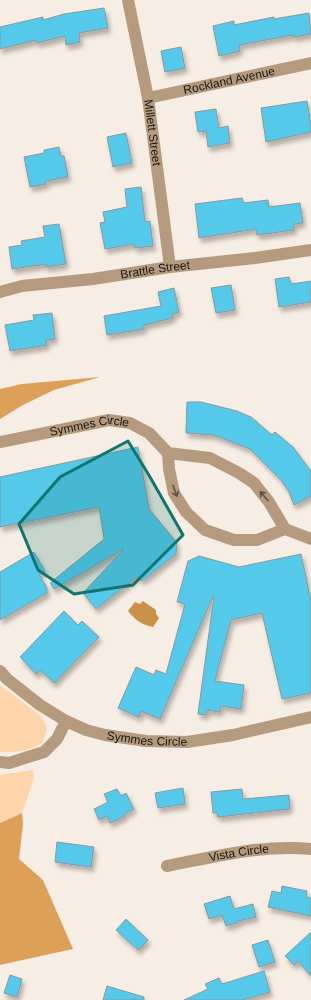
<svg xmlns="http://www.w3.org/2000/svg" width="311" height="1000" viewBox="0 0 311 1000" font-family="Helvetica,sans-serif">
<defs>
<filter id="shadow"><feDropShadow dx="2.5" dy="4.5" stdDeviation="2" flood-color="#0004"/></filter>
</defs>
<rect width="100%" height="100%" fill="#f6ede4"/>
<g fill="#fed5aa">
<path d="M0,685l42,32 5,11c-1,4 -2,9 -4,13 -8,10 -31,12 -43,11z"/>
<polygon points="33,770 34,778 22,813 0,823 0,775"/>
</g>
<g fill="#dca059">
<polygon points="100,377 54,390 23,405 0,419 0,389 22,384"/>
<polygon points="22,813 23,824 19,859 43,880 73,949 0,965 0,823"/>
</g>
<path fill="#cb9049" d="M143,601l13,9v4l3,4 -6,9c-11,-2 -19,-8 -25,-16l7,-9 5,2z"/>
<g fill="#55c9ea" stroke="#8b979c" filter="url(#shadow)">
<polygon points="104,8 108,28 79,33 80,42 66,45 65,36 37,43 36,40 0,49 0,27 43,17 43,20 64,14"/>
<polygon points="309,13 311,34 294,37 293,35 239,45 240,51 219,56 213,26 234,21 234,25 274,17 274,19"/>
<polygon points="181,47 185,68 165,72 161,51"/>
<polygon points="307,101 311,125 311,132 266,142 261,108"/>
<polygon points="216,109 219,128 228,126 230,143 208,147 206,131 198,132 195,112"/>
<polygon points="126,133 132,163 113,167 107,137"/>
<polygon points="59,147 61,156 64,156 68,177 46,181 46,184 30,187 24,157 44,153 44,150"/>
<polygon points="141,187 145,222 150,221 153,246 135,248 134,244 105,249 100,223 105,222 103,212 127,207 125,189"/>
<polygon points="242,198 244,203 268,200 269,207 300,203 303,223 294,224 294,230 257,235 256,229 199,238 195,204"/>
<polygon points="59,224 66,264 46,267 46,264 12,269 9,247 22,245 21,241 45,237 43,226"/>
<polygon points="289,277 291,284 311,281 311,302 279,307 275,279"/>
<polygon points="231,285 235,310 216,313 211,288"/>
<polygon points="174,288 179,312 172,314 173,318 144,325 144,329 107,335 104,316 161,306 158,292"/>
<polygon points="52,313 55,339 46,340 47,345 10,351 5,325 34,320 33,315"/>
<polygon points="187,402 201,402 237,411 251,417 272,435 275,432 293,447 311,471 311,496 294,505 289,492 281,480 250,449 214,435 186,433"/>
<polygon points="138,447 149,509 177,543 176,554 142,581 138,576 96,609 83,593 124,549 54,589 50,583 104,539 99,507 0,527 0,477"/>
<polygon points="34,552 45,571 39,574 47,588 47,593 0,620 0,572"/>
<polygon points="301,554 311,601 311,693 282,699 262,613 231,620 215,681 244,685 241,709 221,706 220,712 207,710 206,715 198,714 214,596 213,596 160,719 141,711 139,717 118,708 136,667 154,675 156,670 166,674 185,604 177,602 188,561 199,556 239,567"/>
<polygon points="64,611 78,625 82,621 99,637 54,683 40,670 36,674 20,657"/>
<polygon points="183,788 185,804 158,808 155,793"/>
<polygon points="117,789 121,796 126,793 134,809 124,814 125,816 110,823 107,816 99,820 94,809 108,802 104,794"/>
<polygon points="242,789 243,799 289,795 290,809 218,817 217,813 213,813 211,792"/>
<polygon points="57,842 94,847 91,867 55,862"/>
<polygon points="282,886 307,891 306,897 311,898 311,916 268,907 272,891 281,893"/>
<polygon points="230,896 234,909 253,904 256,917 238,921 239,922 226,926 222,915 209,919 204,904"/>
<polygon points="126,919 148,940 138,950 116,930"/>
<polygon points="311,932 311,976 298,961 294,965 285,956"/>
<polygon points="268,940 275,962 259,967 252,945"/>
<polygon points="264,971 270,992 243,1000 184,1000 208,989 205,984 219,978 222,984"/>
<polygon points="10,975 22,979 17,997 4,993"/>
<polygon points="107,986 144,997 144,1000 103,1000"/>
</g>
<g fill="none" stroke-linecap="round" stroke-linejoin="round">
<g stroke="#b59a7e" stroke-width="12">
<path id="s1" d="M128,0l20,98 22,169"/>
<path id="s2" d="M148,98l163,-35"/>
<path id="s3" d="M0,292l22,-6 71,-7 77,-12 85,-9 56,-8"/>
<path id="s4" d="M0,442l109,-22 21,3 19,10 19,20 42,5 29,15 15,10 15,19 16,27"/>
<polyline points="168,453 169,469 174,493 186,512 205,530 234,540 257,540 285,529 311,539"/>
<path id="s5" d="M0,671l7,8 33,26 26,16 20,9 19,5 41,6 41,1 46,-7 78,-18"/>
<polyline points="0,762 9,763 44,752 57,739 66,721"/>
<path id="s6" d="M167,866c47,-9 96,-22 144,-17"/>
</g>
</g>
<defs><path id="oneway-shaft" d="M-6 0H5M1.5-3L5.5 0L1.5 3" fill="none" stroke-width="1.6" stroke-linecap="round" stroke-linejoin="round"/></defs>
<g stroke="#5f5143">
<use href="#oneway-shaft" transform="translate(175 491) rotate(70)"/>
<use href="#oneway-shaft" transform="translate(264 496) rotate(-130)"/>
</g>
<path fill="#0f766e" fill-opacity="0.2" stroke="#0f766e" stroke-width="3" stroke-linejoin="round" d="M128,441l22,36 33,58 -50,50 -59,9 -36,-24 -19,-46 41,-47z"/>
<g text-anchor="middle" stroke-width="4" stroke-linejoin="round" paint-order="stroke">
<g font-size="12" fill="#191613" stroke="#fefcfa">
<text dy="4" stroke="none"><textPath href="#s2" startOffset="83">Rockland Avenue</textPath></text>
<text dy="4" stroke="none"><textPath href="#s1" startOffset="135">Millett Street</textPath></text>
<text dy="4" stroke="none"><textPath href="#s3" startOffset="157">Brattle Street</textPath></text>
<text dy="4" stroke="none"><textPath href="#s4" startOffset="91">Symmes Circle</textPath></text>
<text dy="4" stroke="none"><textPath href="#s5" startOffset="167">Symmes Circle</textPath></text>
<text dy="4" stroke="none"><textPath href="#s6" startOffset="73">Vista Circle</textPath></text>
</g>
</g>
</svg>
